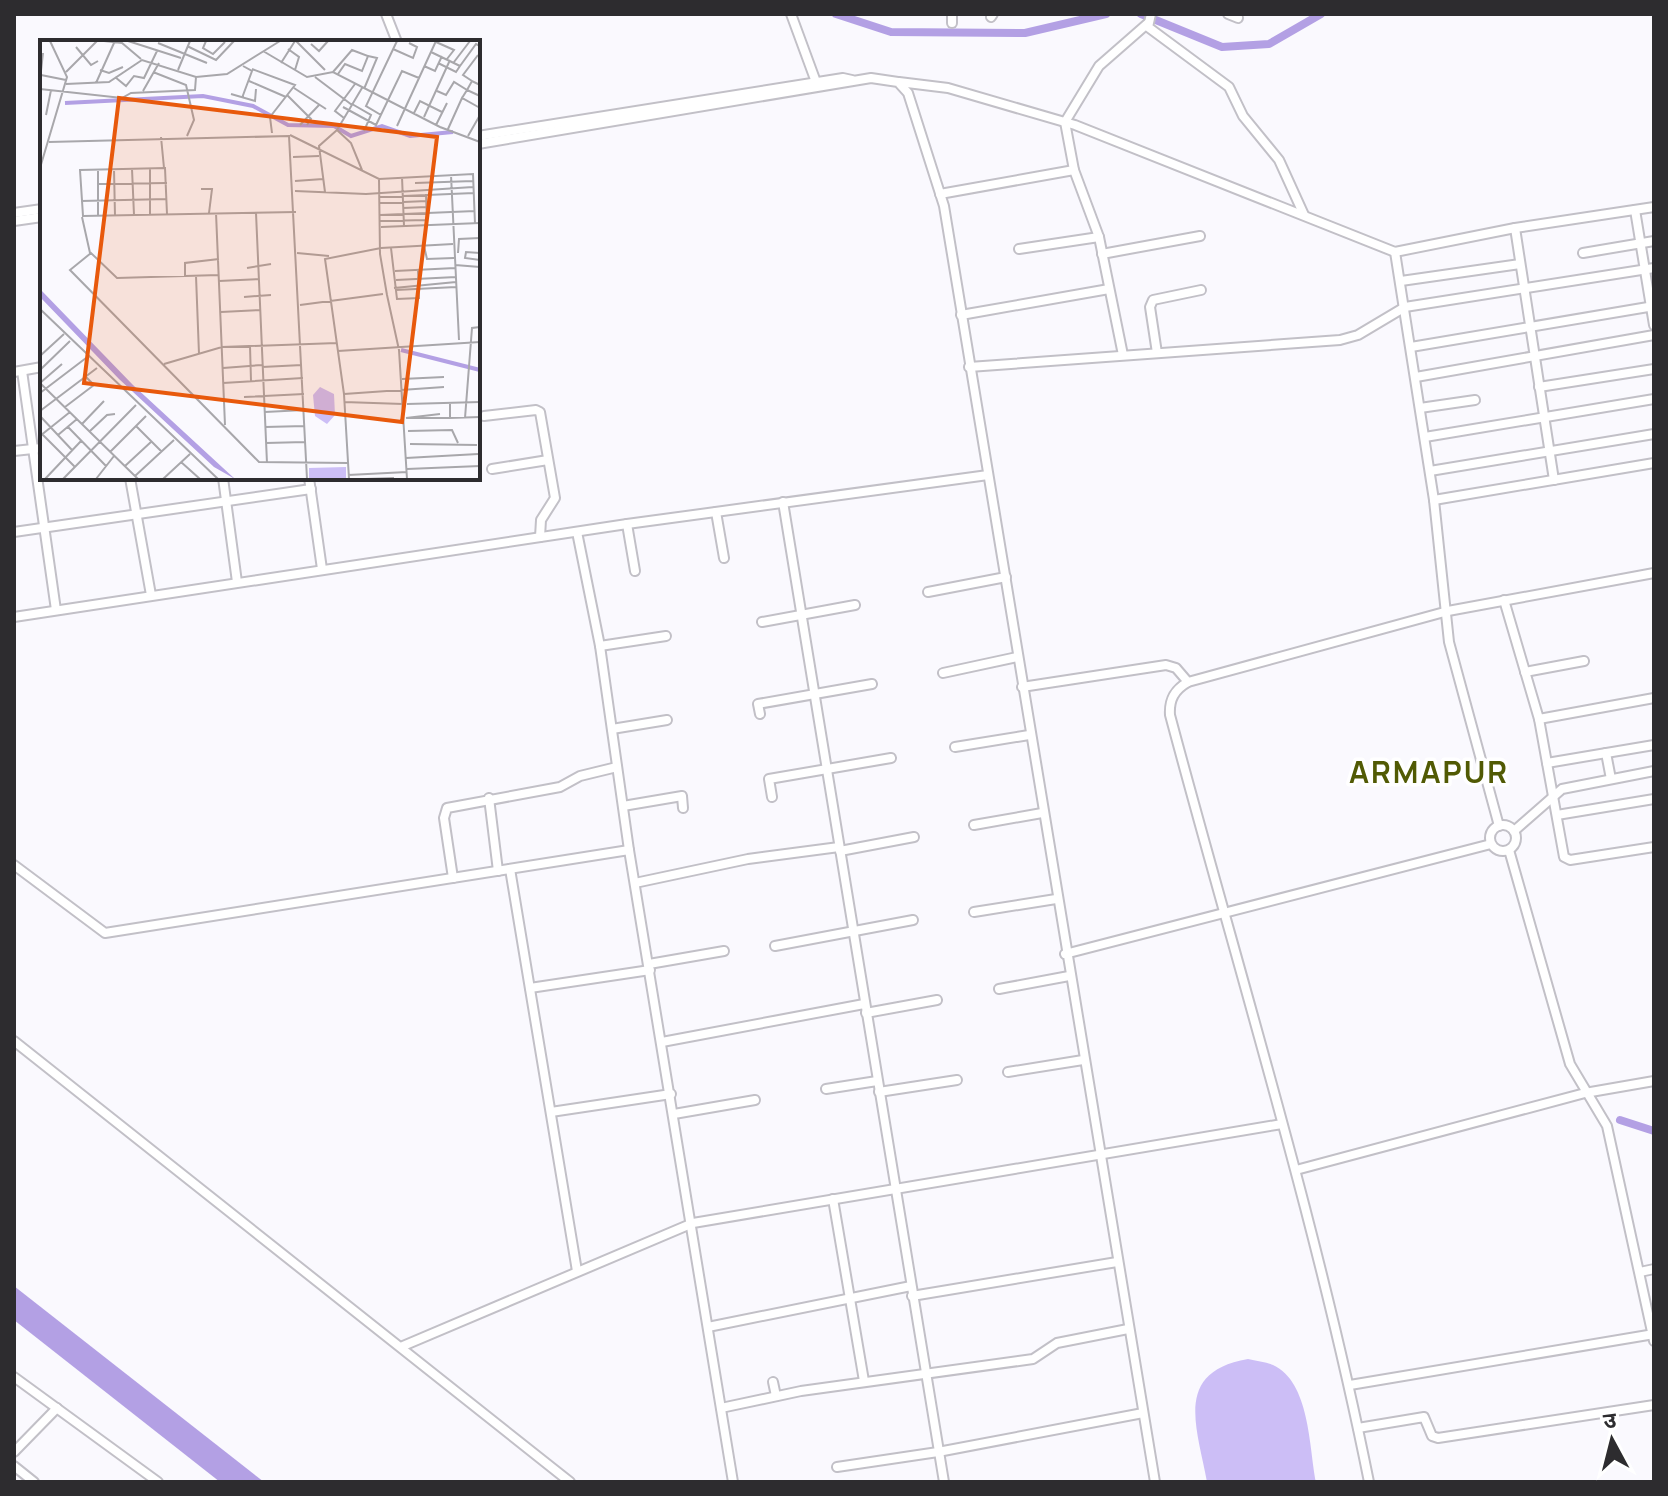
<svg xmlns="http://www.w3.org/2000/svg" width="1668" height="1496" viewBox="0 0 1668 1496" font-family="Manrope,'Noto Sans Devanagari',sans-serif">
<rect width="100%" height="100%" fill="#faf9fe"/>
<path fill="#ccbef6" d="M1248,1359c8,2 18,3 25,6 37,17 36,82 43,117h-109c-10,-55 -34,-110 41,-123z"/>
<polygon fill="#b3a0e4" points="14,1286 264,1482 220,1482 14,1320"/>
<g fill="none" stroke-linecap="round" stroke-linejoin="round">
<g stroke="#b3a0e4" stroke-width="8">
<polyline points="836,14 891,32 1025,33 1106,14"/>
<polyline points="1141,14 1222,47 1269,44 1321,14"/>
<polyline points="1620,1120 1654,1131"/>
</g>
<defs>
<g id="minor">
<polyline points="386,14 397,42"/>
<polyline points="791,14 816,82"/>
<polyline points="1151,14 1148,27 1229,87 1243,116 1279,160 1304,215"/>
<polyline points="1228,14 1238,18"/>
<polyline points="991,17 993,14"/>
<polyline points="952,23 952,14"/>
<polyline points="899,82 948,88 1075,125 1395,252 1515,228 1654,207"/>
<polyline points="478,136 843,78 852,80"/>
<polyline points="478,144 871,78 898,82 908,93 944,206 1155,1482"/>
<polyline points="940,194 1074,170"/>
<polyline points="1635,210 1654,325"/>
<polyline points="14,213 42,209"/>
<polyline points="14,221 42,217"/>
<polyline points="1515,228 1554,480"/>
<polyline points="1019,249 1099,237"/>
<polyline points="1395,252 1434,500 1449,642 1499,826"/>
<polyline points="1583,253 1654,241"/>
<polyline points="1102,254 1200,236"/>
<polyline points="1401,281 1520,264"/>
<polyline points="961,315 1109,289"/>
<polyline points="1411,347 1654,306"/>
<polyline points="1157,353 1150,307 1153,300 1201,290"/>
<polyline points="1123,355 1099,237 1074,170 1065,122 1099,66 1147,24"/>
<polyline points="969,367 1340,340 1358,335 1405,307 1654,268"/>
<polyline points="22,371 56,610"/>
<polyline points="14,372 42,367"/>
<polyline points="1416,377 1654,335"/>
<polyline points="1539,387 1654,369"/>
<polyline points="1420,408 1475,400"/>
<polyline points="484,416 536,410 540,412 555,498 541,520 540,537"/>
<polyline points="1425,437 1654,399"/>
<polyline points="14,451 42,448"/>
<polyline points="492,469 548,460"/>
<polyline points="1430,471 1654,434"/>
<polyline points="130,478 151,595"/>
<polyline points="223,478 237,582"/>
<polyline points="309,478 322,569"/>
<polyline points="1434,500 1654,463"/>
<polyline points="783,502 944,1482"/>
<polyline points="716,512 724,558"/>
<polyline points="627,524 635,571"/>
<polyline points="14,532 311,489"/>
<polyline points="577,532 600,646 629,850 733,1482"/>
<polyline points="928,592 1006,577"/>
<polyline points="1504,600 1539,719 1564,857 1570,860 1654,847"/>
<polyline points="14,617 627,524 988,475"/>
<polyline points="762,622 855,605"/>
<polyline points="600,646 666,636"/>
<polyline points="1525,672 1584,661"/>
<polyline points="943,673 1017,657"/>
<polyline points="1022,687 1166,665 1176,668 1188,682"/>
<polyline points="760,714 758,704 872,684"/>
<polyline points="1539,719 1654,698"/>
<polyline points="612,729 667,720"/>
<polyline points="955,747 1029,735"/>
<polyline points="1606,753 1611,779"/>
<polyline points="1547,763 1654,745"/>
<polyline points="772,797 769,779 891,758"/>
<polyline points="489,798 498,871"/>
<polyline points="623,806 682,796 683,808"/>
<polyline points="1557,815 1654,799"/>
<circle cx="1503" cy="838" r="13"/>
<polyline points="974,825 1042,813"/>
<polyline points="1514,831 1562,789 1654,771"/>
<polyline points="1509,850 1570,1064 1607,1126 1654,1341"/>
<polyline points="840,851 914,837"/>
<polyline points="14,865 105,933 629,850"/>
<polyline points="510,869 577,1271"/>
<polyline points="453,878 444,818 447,808 560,787 580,776 617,767"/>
<polyline points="635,883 748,859 839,847"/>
<polyline points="974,912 1056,899"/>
<polyline points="775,946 913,920"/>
<polyline points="1065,954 1491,844"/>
<polyline points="649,964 724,951"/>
<polyline points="530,988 650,970"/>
<polyline points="999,989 1069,976"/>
<polyline points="866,1013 937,1000"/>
<polyline points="14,1041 570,1482"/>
<polyline points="662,1042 864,1004"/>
<polyline points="1008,1072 1083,1060"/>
<polyline points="826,1089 877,1081"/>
<polyline points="879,1092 957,1080"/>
<polyline points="551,1112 671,1094"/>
<polyline points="674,1114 755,1100"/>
<polyline points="1296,1170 1585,1093 1654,1081"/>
<polyline points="833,1199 864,1381"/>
<polyline points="1640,1272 1654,1269"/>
<polyline points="912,1296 1117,1262"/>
<polyline points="708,1327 911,1286"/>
<polyline points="403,1346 693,1223 1282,1124"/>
<polyline points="14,1377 158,1482"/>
<polyline points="773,1382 776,1396"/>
<polyline points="1350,1385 1654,1334"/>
<polyline points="721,1408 801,1391 1033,1359 1057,1343 1128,1329"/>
<polyline points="1358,1428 1424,1417 1432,1436 1438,1438 1654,1405"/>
<polyline points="14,1452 57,1408"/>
<polyline points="14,1466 34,1482"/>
<polyline points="837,1467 938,1452 1143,1413"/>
<path d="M1369,1482c-52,-259 -131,-512 -199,-767 -1,-15 4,-25 18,-33l260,-71 206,-38"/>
</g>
</defs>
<use href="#minor" stroke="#c2c0c7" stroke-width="12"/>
<use href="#minor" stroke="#fff" stroke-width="8"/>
</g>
<g text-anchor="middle" stroke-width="7" stroke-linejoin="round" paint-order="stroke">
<g font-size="30" font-weight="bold" letter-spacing="2" fill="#515a04" stroke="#fff">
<text x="1429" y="783">ARMAPUR</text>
</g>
</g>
<g transform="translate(40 40)">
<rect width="440" height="440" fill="#faf9fe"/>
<path d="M280,347l14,7 1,21 -8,9 -12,-8 -2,-21zM306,427v12h-37v-11z" fill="#ccbef6"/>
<path d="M0,249l93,96 102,94 -21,-12 -95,-88 -79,-82z" fill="#b3a0e4"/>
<path fill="none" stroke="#b3a0e4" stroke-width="4" d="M25,63l138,-7 50,10 35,19 46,1 17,10 31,-10 28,10 43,-4M361,310l79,20"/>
<path fill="none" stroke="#a8a7ab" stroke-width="2" d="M64,1l18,2 19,16M88,1l53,17M166,1l-3,7 10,6 12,-12M256,1l29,29M396,2l18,8 -7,9M118,3l49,20M271,4l8,7 9,-10M147,6l29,14 18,-19M36,7l15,18 7,-4M248,9l11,8 -4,13M353,9l20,9 4,-11 -8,-4M223,11l44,26 26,-5 107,55 40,15M391,12l29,14 -4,6 -18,-9M414,22l16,-21M241,23l14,-22M384,26l11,5 7,-15M420,26l16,-22 4,2M212,29l43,16 -25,32 2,16M60,30l9,3 14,-6M138,30l12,-29M26,32l31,-31M113,32l33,13 8,35 -7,16M293,32l19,-22 16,6 -6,15 -17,-7 -7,10M1,35l25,5M75,37l11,9 8,-10 10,2 13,-27M275,37l37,28M0,40l3,-27M209,41l37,16M432,41l-9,-6 15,-20M56,43l18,-40M26,44l43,-2 33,-22 54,17 31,-3 53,-33M440,45l-8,-4 -5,9 13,6M254,48l32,21M0,49l82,9 9,-5 64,-3 1,-13M324,49l13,-31 -9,-2M103,51l16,-28M397,51l9,4 8,-13 13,8 -5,8M191,54l24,7 1,-12M247,55l24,24 -4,6M202,58l10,-27 -9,-5M312,64l19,11 -7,16M303,67l33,18 26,-54 17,7M374,73l6,-12 22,11M6,75l5,-25M341,75l-15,-9 31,-65M384,77l26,-57M304,78l-9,-7 20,-27M260,85l19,-20M396,85l11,-22M357,86l39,-85M408,89l14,-31 18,10M250,95l89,44 94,-5 2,50M428,96l12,-21M121,97l3,31M9,102l240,-6 18,343M253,117l26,-1M0,128l27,-91 -17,-36M110,128v47M58,129v47M74,129l1,47M92,129l2,46M322,130l-11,-27 -14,-13 25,-42M411,135l8,165M362,137l2,49M339,139l1,75 7,41M255,141l28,-2M375,143l58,-2M57,144l70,-1M161,149h11l-3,24M255,151l71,3 107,-7M285,152l-6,-46 18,-16M386,154l1,31M340,157l94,-4M41,161l86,-2M340,163l47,-2M363,168l24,-1M176,173l9,212M216,173l11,250M127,174l-2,-46 -85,2 3,46 213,-4M340,175l95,-4M42,177l8,36M340,181l47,-1M341,187l99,-4M384,206l3,13 27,-1M351,208l6,51 22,-1 -1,-28M257,213l32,3M418,213l1,-14 21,-1M440,213l-14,-1 -1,6 15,2M415,225l25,2M207,228l24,-4M355,231l60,-3M179,235l-102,3 -26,-25 -21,17 189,192 89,1M145,236v-13l34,-4M156,236l3,78M356,240l60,-3M179,241l40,-2M354,248l62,-6M356,250l60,-3M347,255l12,55 8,129M204,257l27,-2M260,265l83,-11M0,269l178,170M181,272l39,-2M210,306l1,35M298,311l142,-9M0,316l24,-22M124,324l58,-17 115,-4M222,327l40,-2M183,328l39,-3M0,330l30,-29M362,339l42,-2M0,343l98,96M0,343l22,-19M183,343l80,-5M0,353l46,-35M304,354l100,-7M204,357l60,-3M304,362l59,2M410,363v15l30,-1M367,364l73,-2M367,364h34M25,367l29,-22 -8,-8M0,371l57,-43M225,372l39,-2M0,376l32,34M366,378l34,-4M367,378h43M425,378l7,-90 8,-1M42,384l22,-23M96,386l26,26M28,387l38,39M225,387l40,-1M50,391l17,-16 8,-1M368,391l44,-1 6,13M0,392l35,35M18,395l19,-16M0,396l30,-24M226,403l39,-1M370,404l67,1M70,412l36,-36M366,418l72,-4M141,422l19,17M85,426l27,-25M367,429l73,-3M308,435l59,-3M95,436l39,-36M5,439l36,-38M23,439l73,-74M56,439l18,-23M123,439l27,-25M309,439l-5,-85 -19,-135 56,-11 72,-4M325,439l29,-1"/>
<path fill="#e8590c" fill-opacity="0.15" stroke="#e8590c" stroke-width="4" d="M79,58l318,39 -35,285 -318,-39z"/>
<rect width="440" height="440" fill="none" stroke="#2d2c2f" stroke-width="4"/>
</g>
<rect width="1668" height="1496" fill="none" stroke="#2d2c2f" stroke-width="32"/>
<g transform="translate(1612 1440) rotate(353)" stroke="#ffffff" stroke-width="6" paint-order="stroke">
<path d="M0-6L14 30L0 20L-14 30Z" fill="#2d2c2f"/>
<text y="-12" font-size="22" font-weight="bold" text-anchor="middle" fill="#2d2c2f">उ</text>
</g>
</svg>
